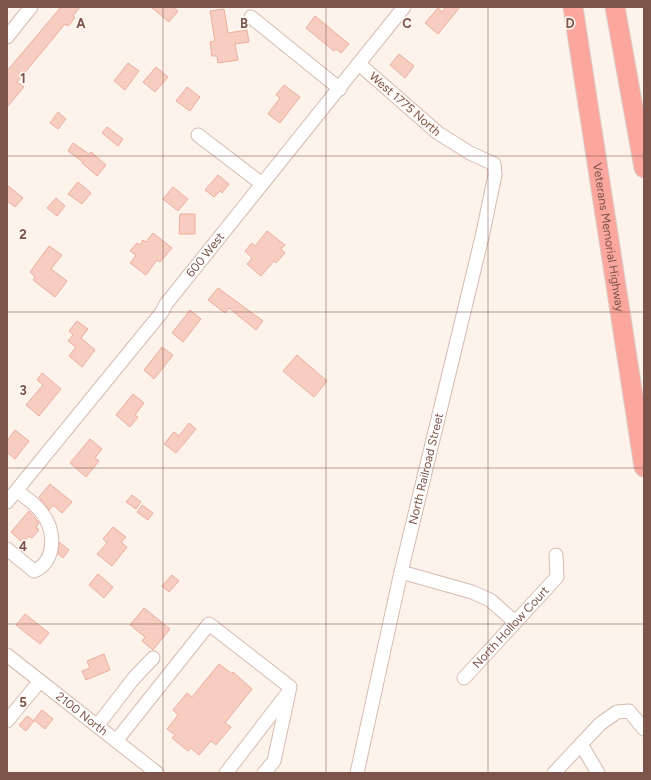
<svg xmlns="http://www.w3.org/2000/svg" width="651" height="780" font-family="Figtree,sans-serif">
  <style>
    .building { fill: #f6cdc0; stroke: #eaaf9f }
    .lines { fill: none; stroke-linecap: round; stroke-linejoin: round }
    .minor-casing { stroke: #d5bbb1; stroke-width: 15 }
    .highway-casing { stroke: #dacfcc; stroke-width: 21 }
    .minor { stroke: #fff; stroke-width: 13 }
    .highway { stroke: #fca79e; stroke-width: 19 }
    .grid { fill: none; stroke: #7c544a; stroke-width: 1; stroke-opacity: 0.55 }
    .labels { text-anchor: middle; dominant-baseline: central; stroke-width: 3; stroke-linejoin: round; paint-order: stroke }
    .street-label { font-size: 12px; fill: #7c544a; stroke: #fff8f3 }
    .grid-label { font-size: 13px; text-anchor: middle; font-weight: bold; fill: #7c544a; stroke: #fff8f3; stroke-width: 3; stroke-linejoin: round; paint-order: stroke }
  </style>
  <rect width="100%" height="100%" fill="#fef3eb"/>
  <g class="building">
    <polygon points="61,7 80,7 73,16 75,18 68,26 65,24 17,82 24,87 7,107 7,71"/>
    <polygon points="151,7 173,7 178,11 169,22"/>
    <polygon points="446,7 460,7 438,34 425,23 438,8 442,12"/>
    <polygon points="224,9 228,33 247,30 249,42 235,44 238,60 218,63 217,56 212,56 210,42 215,41 210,11"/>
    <polygon points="315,16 349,44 341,53 336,49 334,51 306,28"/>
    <polygon points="399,54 414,66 405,78 390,65"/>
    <polygon points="128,63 139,71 125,90 114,81"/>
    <polygon points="156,67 168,77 155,92 143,82"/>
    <polygon points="284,85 300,97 280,123 268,114 280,98 276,95"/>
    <polygon points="187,87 200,97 190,111 176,101"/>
    <polygon points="58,112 66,119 58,129 50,123"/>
    <polygon points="107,127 123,139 118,146 102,133"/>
    <polygon points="73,143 89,154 91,152 106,165 97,176 82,163 83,162 68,151"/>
    <polygon points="218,175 229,184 222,193 220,191 214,197 205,190"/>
    <polygon points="78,182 91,193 82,204 68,194"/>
    <polygon points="7,185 23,198 15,207 7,201"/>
    <polygon points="173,187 188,199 178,211 163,199"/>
    <polygon points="56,198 65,206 57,216 47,208"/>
    <polygon points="180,214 195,214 195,234 179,234"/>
    <polygon points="267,231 285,245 281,249 285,253 276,263 274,261 261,276 247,264 252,258 245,251 252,243 255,246"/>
    <polygon points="153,233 172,248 160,262 157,260 146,275 130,263 136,255 130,251 137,243 140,245 143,240 146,242"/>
    <polygon points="49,246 62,255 51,269 67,281 55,297 33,280 35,277 30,272"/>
    <polygon points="218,288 263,321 256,330 229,308 225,313 208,300"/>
    <polygon points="190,310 201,319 183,342 172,333"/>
    <polygon points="77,321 88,329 81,338 95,350 82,367 69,356 76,347 68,341 73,335 69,331"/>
    <polygon points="162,347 173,355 154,379 144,370"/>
    <polygon points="297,355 327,381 314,397 283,371"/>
    <polygon points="42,373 61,389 39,416 26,405 43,385 37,380"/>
    <polygon points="133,394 144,403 135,415 138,417 130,427 116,415"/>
    <polygon points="189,423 196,429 176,453 164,444 174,432 179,436"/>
    <polygon points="15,430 29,441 15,459 7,452 7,441"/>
    <polygon points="90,439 102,449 95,458 99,461 86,477 70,463"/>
    <polygon points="50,484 72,502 62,513 53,505 49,510 39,497"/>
    <polygon points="132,495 141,502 136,509 126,502"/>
    <polygon points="142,505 153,513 148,520 137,512"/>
    <polygon points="29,511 39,523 36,527 39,530 32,538 29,536 23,543 11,532"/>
    <polygon points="113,527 126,537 121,542 127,547 112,566 97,554 107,543 103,539"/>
    <polygon points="59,542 69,550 63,558 58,554"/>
    <polygon points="98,574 113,587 104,598 89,585"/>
    <polygon points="172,575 179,581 169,592 162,586"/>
    <polygon points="144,608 170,629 153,650 142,641 145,637 130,625"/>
    <polygon points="25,614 49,633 40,644 16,625"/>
    <polygon points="104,654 110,670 86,680 82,671 90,668 87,661"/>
    <polygon points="219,664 232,674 233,672 252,689 225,723 231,727 216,745 211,741 199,755 191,748 188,751 172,738 175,735 167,729 178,715 173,710 187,693 192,697"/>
    <polygon points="42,710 53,719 45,729 34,720"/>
    <polygon points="27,716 34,721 26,731 19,725"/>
  </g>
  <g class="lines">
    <defs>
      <g id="minor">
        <polyline points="251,17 340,89"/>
        <polyline points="7,37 31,7"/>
        <polyline points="198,135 262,184"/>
        <path id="s1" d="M 7,502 L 162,312 L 166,304 L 404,7"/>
        <path d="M 7,549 L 34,571 C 56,562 56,531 42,513 C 36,504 25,497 17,491"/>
        <polyline points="401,572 472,592 490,600 515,622"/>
        <path id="s2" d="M 7,655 L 157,773"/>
        <path id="s3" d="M 464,678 L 557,577 L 556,555"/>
        <polyline points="7,721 40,681"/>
        <polyline points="97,726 134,678 153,658"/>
        <polyline points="116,741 209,624 290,687 274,761 264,773"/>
        <polyline points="581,744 598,773"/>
        <polyline points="226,773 287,694"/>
        <path id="s4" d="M 357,773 L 401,572 L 482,237 L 495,175 L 494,164 L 470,153 L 438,133 L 359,64"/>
        <polyline points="554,773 600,724 617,712 629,711 644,729"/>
      </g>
      <g id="highway">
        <path id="s5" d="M 573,7 L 644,467"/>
        <polyline points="615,7 644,168"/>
      </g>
    </defs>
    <use href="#minor" class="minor-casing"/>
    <use href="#highway" class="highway-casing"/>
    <use href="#minor" class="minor"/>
    <use href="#highway" class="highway"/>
  </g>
  <path class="grid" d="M 163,7 L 163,773M 326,7 L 326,773M 488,7 L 488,773M 7,156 L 644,156M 7,312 L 644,312M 7,468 L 644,468M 7,624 L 644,624"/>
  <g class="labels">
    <g class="street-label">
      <text transform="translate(405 104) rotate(41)">West 1775 North</text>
      <text stroke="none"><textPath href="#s5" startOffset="233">Veterans Memorial Highway</textPath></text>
      <text stroke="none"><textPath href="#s1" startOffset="317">600 West</textPath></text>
      <text stroke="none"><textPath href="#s4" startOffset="312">North Railroad Street</textPath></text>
      <text stroke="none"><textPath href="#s3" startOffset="69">North Hollow Court</textPath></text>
      <text stroke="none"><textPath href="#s2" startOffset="95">2100 North</textPath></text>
    </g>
  </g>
  <g class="grid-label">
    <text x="81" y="28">A</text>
    <text x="244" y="28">B</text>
    <text x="407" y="28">C</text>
    <text x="570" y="28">D</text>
    <text x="23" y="83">1</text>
    <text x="23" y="239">2</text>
    <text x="23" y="395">3</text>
    <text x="23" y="551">4</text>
    <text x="23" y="707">5</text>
  </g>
  <rect width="651" height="780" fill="none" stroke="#7c544a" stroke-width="16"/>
</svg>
